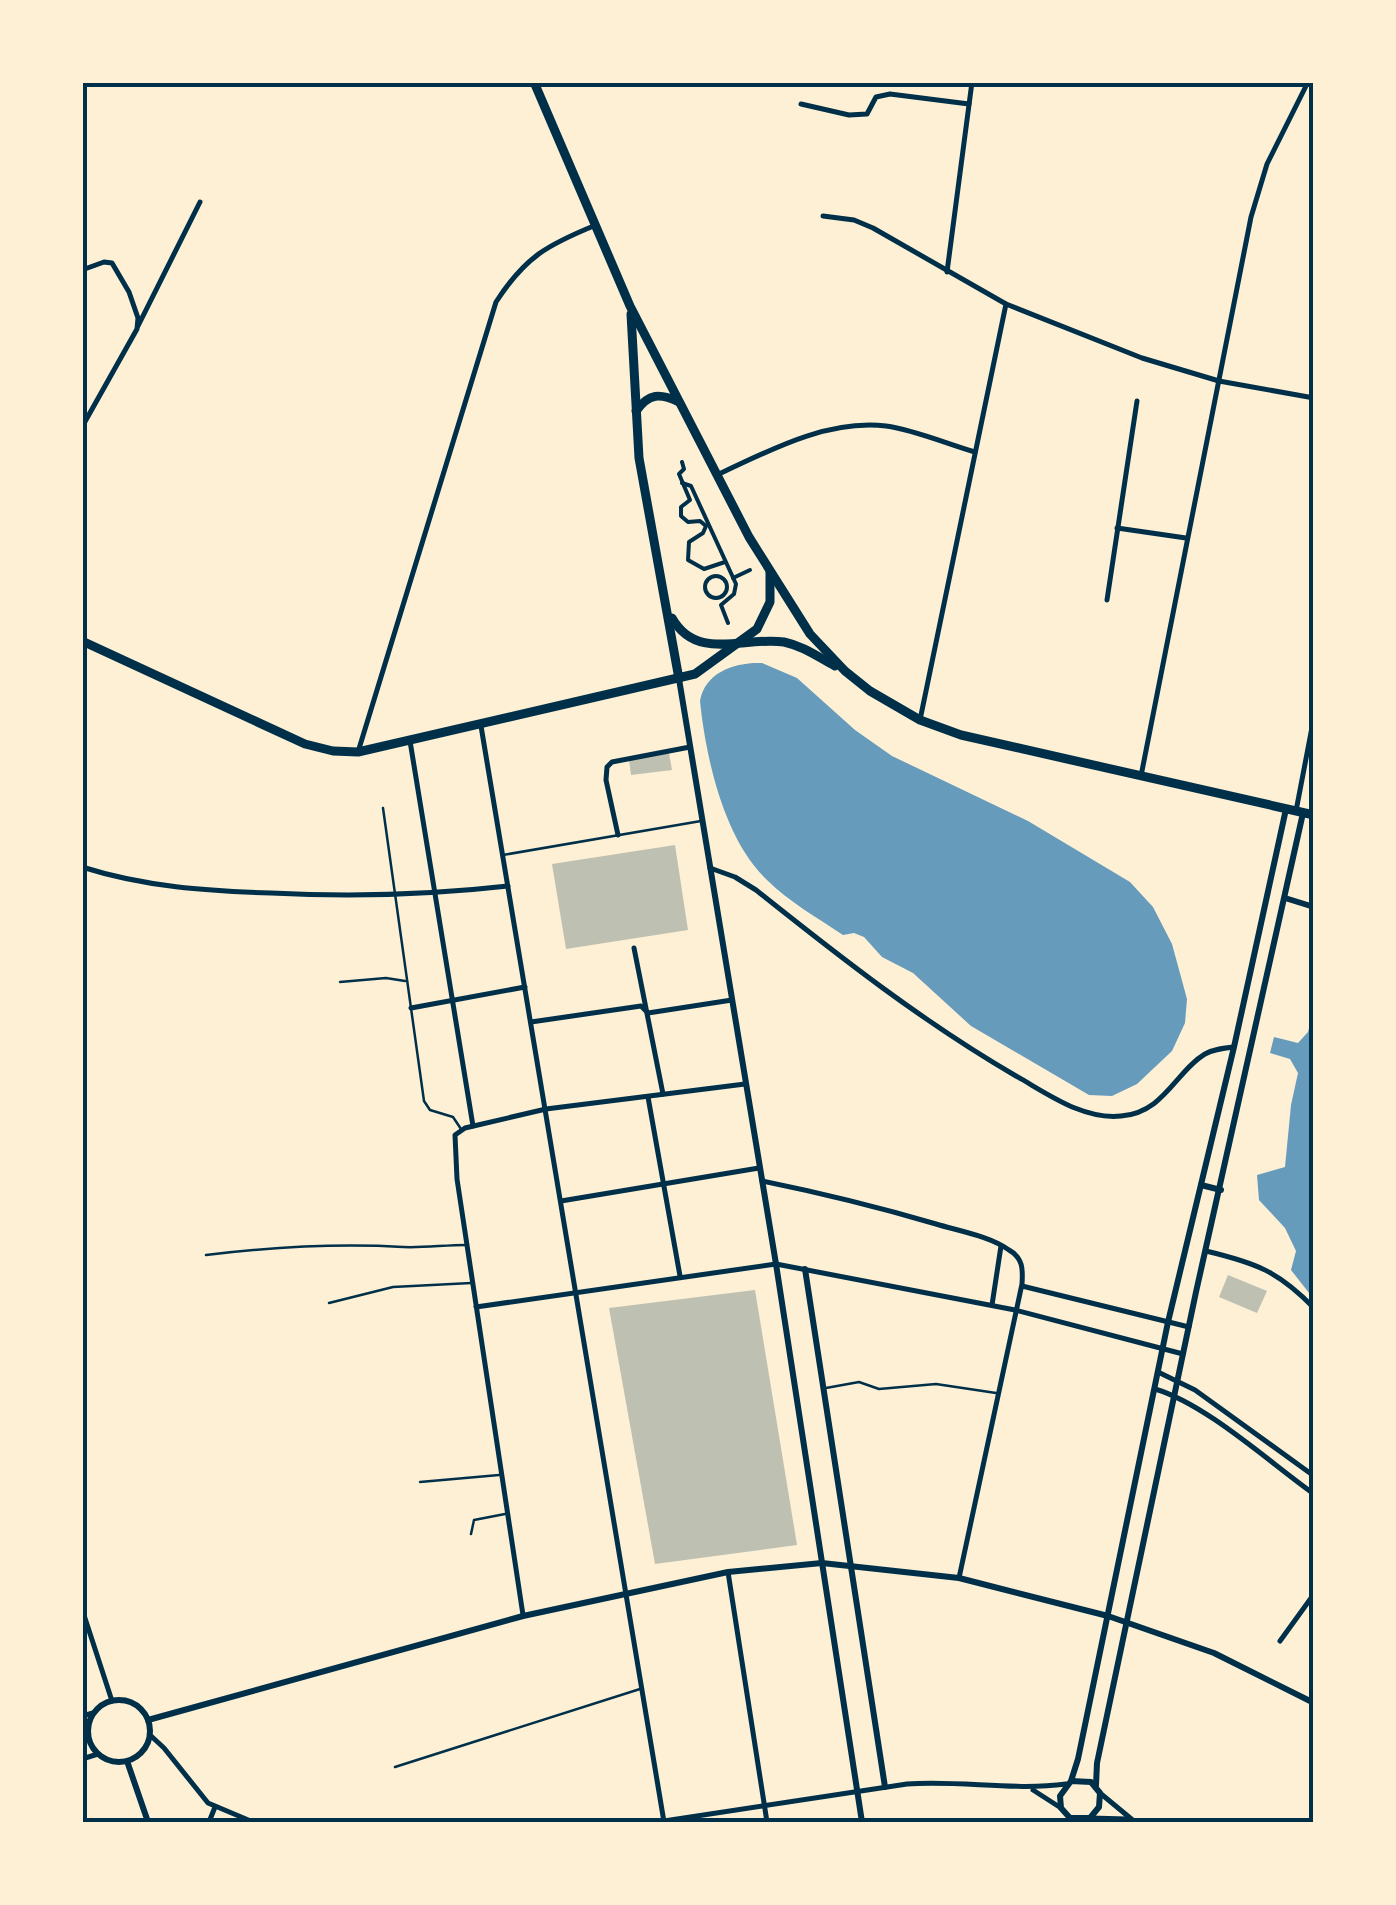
<svg xmlns="http://www.w3.org/2000/svg" width="1396" height="1905" font-family="'DejaVu Sans',sans-serif">
  <style>
    .water { fill: #669bbc }
    .building { fill: #bec0b2 }
    .lines { fill: none; stroke-linecap: round; stroke-linejoin: round }
    .service { stroke: #003049; stroke-width: 2.5 }
    .pedestrian { stroke: #003049; stroke-width: 4 }
    .minor { stroke: #003049; stroke-width: 5 }
    .tertiary { stroke: #003049; stroke-width: 6 }
    .trunk { stroke: #003049; stroke-width: 9 }
    .neatline { fill: none; stroke: #003049; stroke-width: 4 }
  </style>
  <rect width="100%" height="100%" fill="#fdf0d5"/>
  <g class="water">
    <path d="M 762,663 L 797,678 L 855,730 L 892,756 L 1028,821 L 1130,882 L 1153,907 L 1172,944 L 1187,999 L 1185,1023 L 1172,1051 L 1137,1084 L 1112,1096 L 1089,1095 L 971,1026 L 913,973 L 882,957 L 864,937 L 854,933 L 843,935 C 818,918 789,902 767,880 C 724,839 706,759 700,701 C 705,672 735,662 762,663 Z"/>
    <polygon points="1313,1013 1313,1298 1291,1270 1296,1251 1285,1228 1259,1200 1257,1175 1285,1167 1291,1105 1298,1073 1290,1059 1270,1053 1274,1037 1298,1043 1308,1032"/>
  </g>
  <g class="building">
    <polygon points="669,753 672,770 631,775 629,760"/>
    <polygon points="675,845 688,930 566,949 552,864"/>
    <polygon points="1228,1275 1267,1291 1257,1313 1219,1297"/>
    <polygon points="755,1290 797,1545 655,1564 609,1308"/>
  </g>
  <g class="lines">
    <g class="service">
      <polyline points="383,808 424,1101 430,1110 453,1117 461,1129"/>
      <polyline points="503,855 701,821"/>
      <polyline points="340,982 386,978 405,981"/>
      <path d="M 206,1255 C 272,1247 336,1243 403,1247 C 423,1248 445,1245 466,1245"/>
      <polyline points="329,1303 393,1287 471,1283"/>
      <polyline points="826,1388 859,1382 879,1389 936,1384 996,1393"/>
      <polyline points="420,1482 499,1475"/>
      <polyline points="471,1534 474,1520 505,1514"/>
      <polyline points="395,1767 640,1689"/>
    </g>
    <g class="pedestrian">
      <polyline points="682,462 684,469 679,474 690,500 681,507 681,516 688,522 700,521 706,526 703,533 689,542 688,560 704,569 725,562"/>
      <polyline points="682,483 691,486 736,584 734,594 721,605 728,623"/>
      <circle cx="716" cy="587" r="11"/>
      <polyline points="733,578 750,570"/>
    </g>
    <g class="minor">
      <polyline points="801,104 849,115 867,114 876,97 890,94 969,104"/>
      <polyline points="823,216 854,220 873,228 1006,304 1142,358 1219,381 1314,398"/>
      <polyline points="82,270 104,262 112,263 129,292 138,318 137,329 82,427"/>
      <polyline points="947,272 972,82"/>
      <polyline points="138,326 200,202"/>
      <path d="M 717,475 C 768,451 827,419 886,426 C 915,430 947,444 975,452"/>
      <polyline points="1117,528 1186,538"/>
      <polyline points="1107,600 1137,401"/>
      <polyline points="920,720 1006,304"/>
      <polyline points="481,726 664,1822"/>
      <polyline points="410,741 473,1126"/>
      <path d="M 358,752 L 496,302 C 525,257 547,245 596,225"/>
      <polyline points="1141,776 1251,217 1267,164 1308,82"/>
      <polyline points="1296,811 1314,717"/>
      <polyline points="618,835 606,780 607,767 612,762 690,747"/>
      <path d="M 82,867 C 145,887 207,891 271,893 C 352,897 429,895 508,886"/>
      <path d="M 710,868 L 735,877 L 756,890 C 840,957 923,1022 1016,1076 C 1048,1094 1083,1120 1121,1116 C 1164,1113 1176,1071 1205,1054 C 1214,1049 1224,1048 1234,1047"/>
      <polyline points="634,948 663,1094"/>
      <polyline points="411,1008 525,987"/>
      <polyline points="531,1022 641,1006 648,1013 732,1000"/>
      <polyline points="648,1097 680,1276"/>
      <path d="M 762,1181 C 821,1193 878,1207 936,1224 C 959,1231 989,1236 1009,1250 C 1023,1258 1023,1269 1022,1284 L 959,1578"/>
      <polyline points="561,1201 759,1168"/>
      <path d="M 1206,1251 C 1256,1263 1278,1271 1314,1308"/>
      <polyline points="1022,1286 1189,1327"/>
      <polyline points="992,1305 1001,1246"/>
      <polyline points="476,1307 776,1264 1015,1310 1183,1354"/>
      <polyline points="1158,1372 1195,1390 1314,1476"/>
      <path d="M 1155,1389 C 1206,1404 1269,1462 1314,1494"/>
      <polyline points="728,1572 767,1822"/>
      <polyline points="82,1609 112,1701"/>
      <polyline points="523,1615 457,1179 455,1135 465,1128 546,1109 745,1084"/>
      <polyline points="1280,1641 1314,1594"/>
      <polyline points="82,1716 93,1713"/>
      <polyline points="150,1735 164,1748 208,1803 253,1822"/>
      <polyline points="82,1759 98,1754"/>
      <polyline points="1033,1790 1061,1808"/>
      <polyline points="1100,1793 1135,1822"/>
      <polyline points="1090,1818 1127,1819"/>
      <path d="M 664,1821 L 907,1784 C 960,1780 1013,1791 1066,1784"/>
      <polyline points="209,1822 215,1807"/>
    </g>
    <g class="tertiary">
      <polyline points="679,679 776,1264 862,1822"/>
      <polyline points="1285,898 1314,907"/>
      <polyline points="1201,1185 1221,1190"/>
      <polyline points="805,1269 885,1787"/>
      <circle cx="119" cy="1731" r="31"/>
      <polyline points="148,1720 523,1616 728,1572 822,1563 959,1578 1108,1616 1214,1653 1314,1703"/>
      <polyline points="127,1761 148,1822"/>
      <polyline points="1071,1781 1091,1782 1100,1793 1099,1807 1090,1818 1070,1818 1061,1808 1060,1796 1071,1781 1078,1759 1168,1322 1234,1047 1286,809"/>
      <polyline points="1096,1785 1097,1763 1196,1292 1303,813"/>
    </g>
    <g class="trunk">
      <polyline points="534,82 630,306 749,537 810,634 845,671 870,691 920,720 961,735 1314,815"/>
      <polyline points="631,314 639,458 679,679"/>
      <path d="M 636,411 C 649,393 660,393 679,402"/>
      <path d="M 672,618 C 697,662 744,636 784,642 C 803,646 818,657 835,666"/>
      <polyline points="82,641 305,744 333,751 358,752 695,674 757,629 770,602 770,572"/>
    </g>
  </g>
  <rect width="1396" height="1905" fill="none" stroke="#fdf0d5" stroke-width="170"/>
  <rect x="85" y="85" width="1226" height="1735" class="neatline"/>
</svg>
